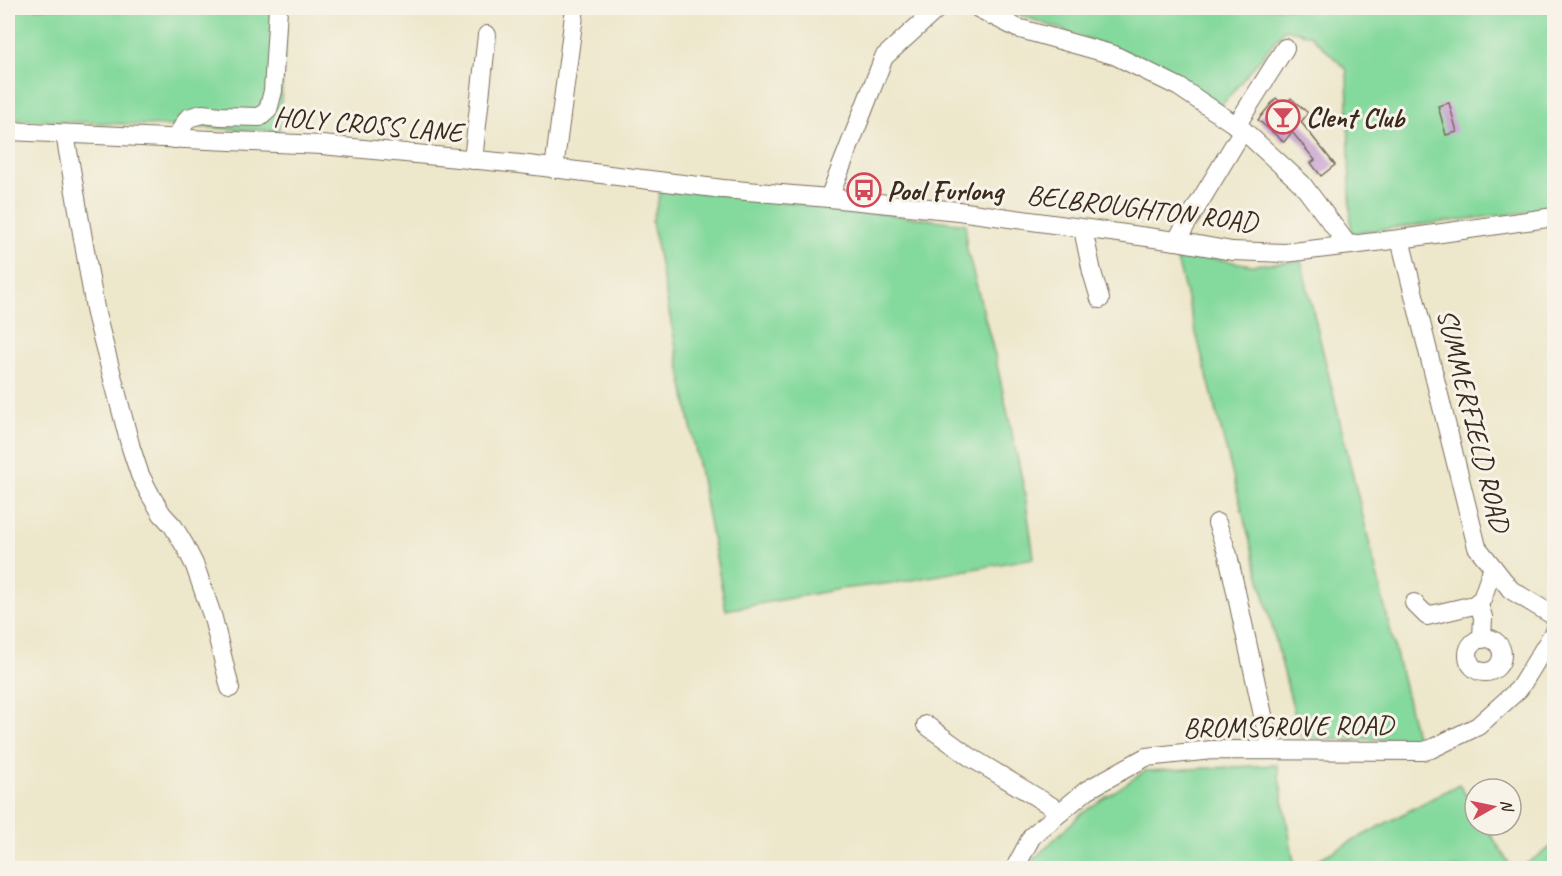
<svg xmlns="http://www.w3.org/2000/svg" width="1562" height="876" font-family="Caveat,sans-serif">
  <style>
    .green { fill: #84d99c; stroke: #60825d; stroke-width: 1.5 }
    .building { fill: #c093ce }
    .lines { fill: none; stroke-linecap: round; stroke-linejoin: round }
    .minor-casing { stroke: #796c5b; stroke-width: 20 }
    .minor { stroke: #fff; stroke-width: 18 }
    .labels { text-anchor: middle; dominant-baseline: central; stroke-width: 6; stroke-linejoin: round; paint-order: stroke }
    .poi-label { font-size: 28px; font-weight: bold; fill: #3b2a1e; stroke: #f7f3e8; text-anchor: start }
    .street-label { font-size: 28px; fill: #3b2a1e; stroke: #f7f3e8 }
  </style>
  <rect width="100%" height="100%" fill="#f7f3e8"/>
  <filter id="ink" filterUnits="userSpaceOnUse"><feTurbulence type="fractalNoise" baseFrequency=".0167" numOctaves="2"/><feDisplacementMap in="SourceGraphic" scale="12" xChannelSelector="R" yChannelSelector="G"/><feConvolveMatrix kernelMatrix="1 2 1 2 8 2 1 2 1" color-interpolation-filters="sRGB"/></filter>
  <filter id="wash" filterUnits="userSpaceOnUse"><feTurbulence type="fractalNoise" baseFrequency=".008" numOctaves="4" result="noise"/><feDisplacementMap in="SourceGraphic" scale="24" xChannelSelector="R" yChannelSelector="G"/><feGaussianBlur stdDeviation="1.35" result="paint"/><feColorMatrix in="noise" values="0 0 0 0 0 0 0 0 0 0 0 0 0 0 0 0 0 1.4 0 .05"/><feComposite in="paint" operator="in"/></filter>
  <g filter="url(#wash)">
    <rect width="100%" height="100%" fill="#ede7cb"/>
    <g class="green">
      <polygon points="8,8 287,8 279,131 8,119"/>
      <polygon points="1001,8 1554,8 1554,209 1351,233 1347,70 1310,35 1285,29 1221,106 1146,60"/>
      <polygon points="662,187 966,224 966,246 995,356 1024,488 1034,558 901,582 840,589 726,610 652,222"/>
      <polygon points="1175,252 1251,265 1301,261 1417,740 1301,738"/>
      <polygon points="1277,765 1295,868 1030,868 1034,859 1081,814 1145,771"/>
      <polygon points="1459,784 1475,810 1475,825 1485,825 1512,868 1302,868"/>
      <polygon points="1554,845 1554,868 1520,868"/>
    </g>
    <g id="blocks">
      <g class="building">
        <polygon points="1276,98 1285,106 1291,98 1308,113 1301,122 1335,165 1321,176 1311,163 1315,160 1292,132 1284,142 1258,120"/>
        <polygon points="1449,103 1457,132 1446,135 1438,106"/>
      </g>
    </g>
  </g>
  <g filter="url(#ink)">
    <use href="#blocks" fill-opacity="0" stroke="#796c5b" stroke-width="1.5"/>
    <g class="lines">
      <defs>
        <g id="minor">
          <polyline points="978,8 1017,28 1114,55 1179,87 1243,130 1302,184 1348,245"/>
          <polyline points="1236,126 1285,48"/>
          <polyline points="8,131 322,145 520,164 723,189 829,198 958,211 1176,241 1232,251 1285,253 1400,239 1554,217"/>
          <polyline points="65,134 96,314 131,448 140,475 151,496 162,514 173,526 185,546 195,566 213,618 230,688"/>
          <polyline points="175,139 188,118 202,114 221,116 260,117 268,110 273,91 278,8"/>
          <polyline points="473,160 487,35"/>
          <polyline points="554,169 575,8"/>
          <polyline points="829,198 884,57 938,8"/>
          <polyline points="1083,229 1092,272 1100,299"/>
          <polyline points="1400,239 1477,547 1511,590 1554,616"/>
          <polyline points="1176,241 1243,130"/>
          <polyline points="1217,523 1228,555 1266,729 1273,750"/>
          <polyline points="1478,602 1483,617 1482,639"/>
          <polyline points="1414,603 1427,616 1474,605 1482,599 1493,567"/>
          <circle cx="1485" cy="655" r="17"/>
          <polyline points="926,725 970,757 1061,812"/>
          <polyline points="1015,868 1032,836 1087,790 1146,757 1212,750 1424,751 1431,749 1478,726 1519,689 1554,632"/>
        </g>
      </defs>
      <use href="#minor" class="minor-casing"/>
      <use href="#minor" class="minor"/>
    </g>
  </g>
  <defs>
    <symbol id="bar-ring" viewBox="-11 -11 22 22"><circle r="9.5" fill="#f7f3e8" stroke="#d1495b" stroke-width="1.5"/><path d="M-6-5H6L.8 .8V4.5H3.5V6h-7V4.5H-.8V.8Z" fill="#d1495b"/></symbol>
    <symbol id="bus-ring" viewBox="-11 -11 22 22"><circle r="9.5" fill="#f7f3e8" stroke="#d1495b" stroke-width="1.5"/><path d="M-5-6H5V4H4V6H2V4H-2V6H-4V4H-5ZM-3.5-4V0h7V-4ZM-3.5 1.2v1.5H-2V1.2ZM2 1.2v1.5H3.5V1.2Z" fill="#d1495b"/></symbol>
  </defs>
  <g fill-rule="evenodd">
    <use href="#bar-ring" x="1264" y="98" width="38" height="38"/>
    <use href="#bus-ring" x="845" y="171" width="38" height="38"/>
  </g>
  <g class="labels">
    <g class="poi-label">
      <text x="1306" y="117">Clent Club</text>
      <text x="887" y="190">Pool Furlong</text>
    </g>
    <g class="street-label">
      <text transform="translate(368 124) rotate(5)">HOLY CROSS LANE</text>
      <text transform="translate(1142 208) rotate(7)">BELBROUGHTON ROAD</text>
      <text transform="translate(1474 420) rotate(76)">SUMMERFIELD ROAD</text>
      <text transform="translate(1288 726) rotate(-1)">BROMSGROVE ROAD</text>
    </g>
  </g>
  <rect width="1562" height="876" fill="none" stroke="#f7f3e8" stroke-width="30"/>
  <g transform="translate(1493 807) rotate(81)"><circle r="28" fill="#f7f3e8" stroke="#aca397" stroke-width="1.5"/>
  <path d="M0-4.5L10 22L0 15L-10 22Z" fill="#d1495b"/>
  <text y="-9" font-size="16" font-weight="bold" text-anchor="middle" fill="#3b2a1e">N</text>
  </g>
</svg>
